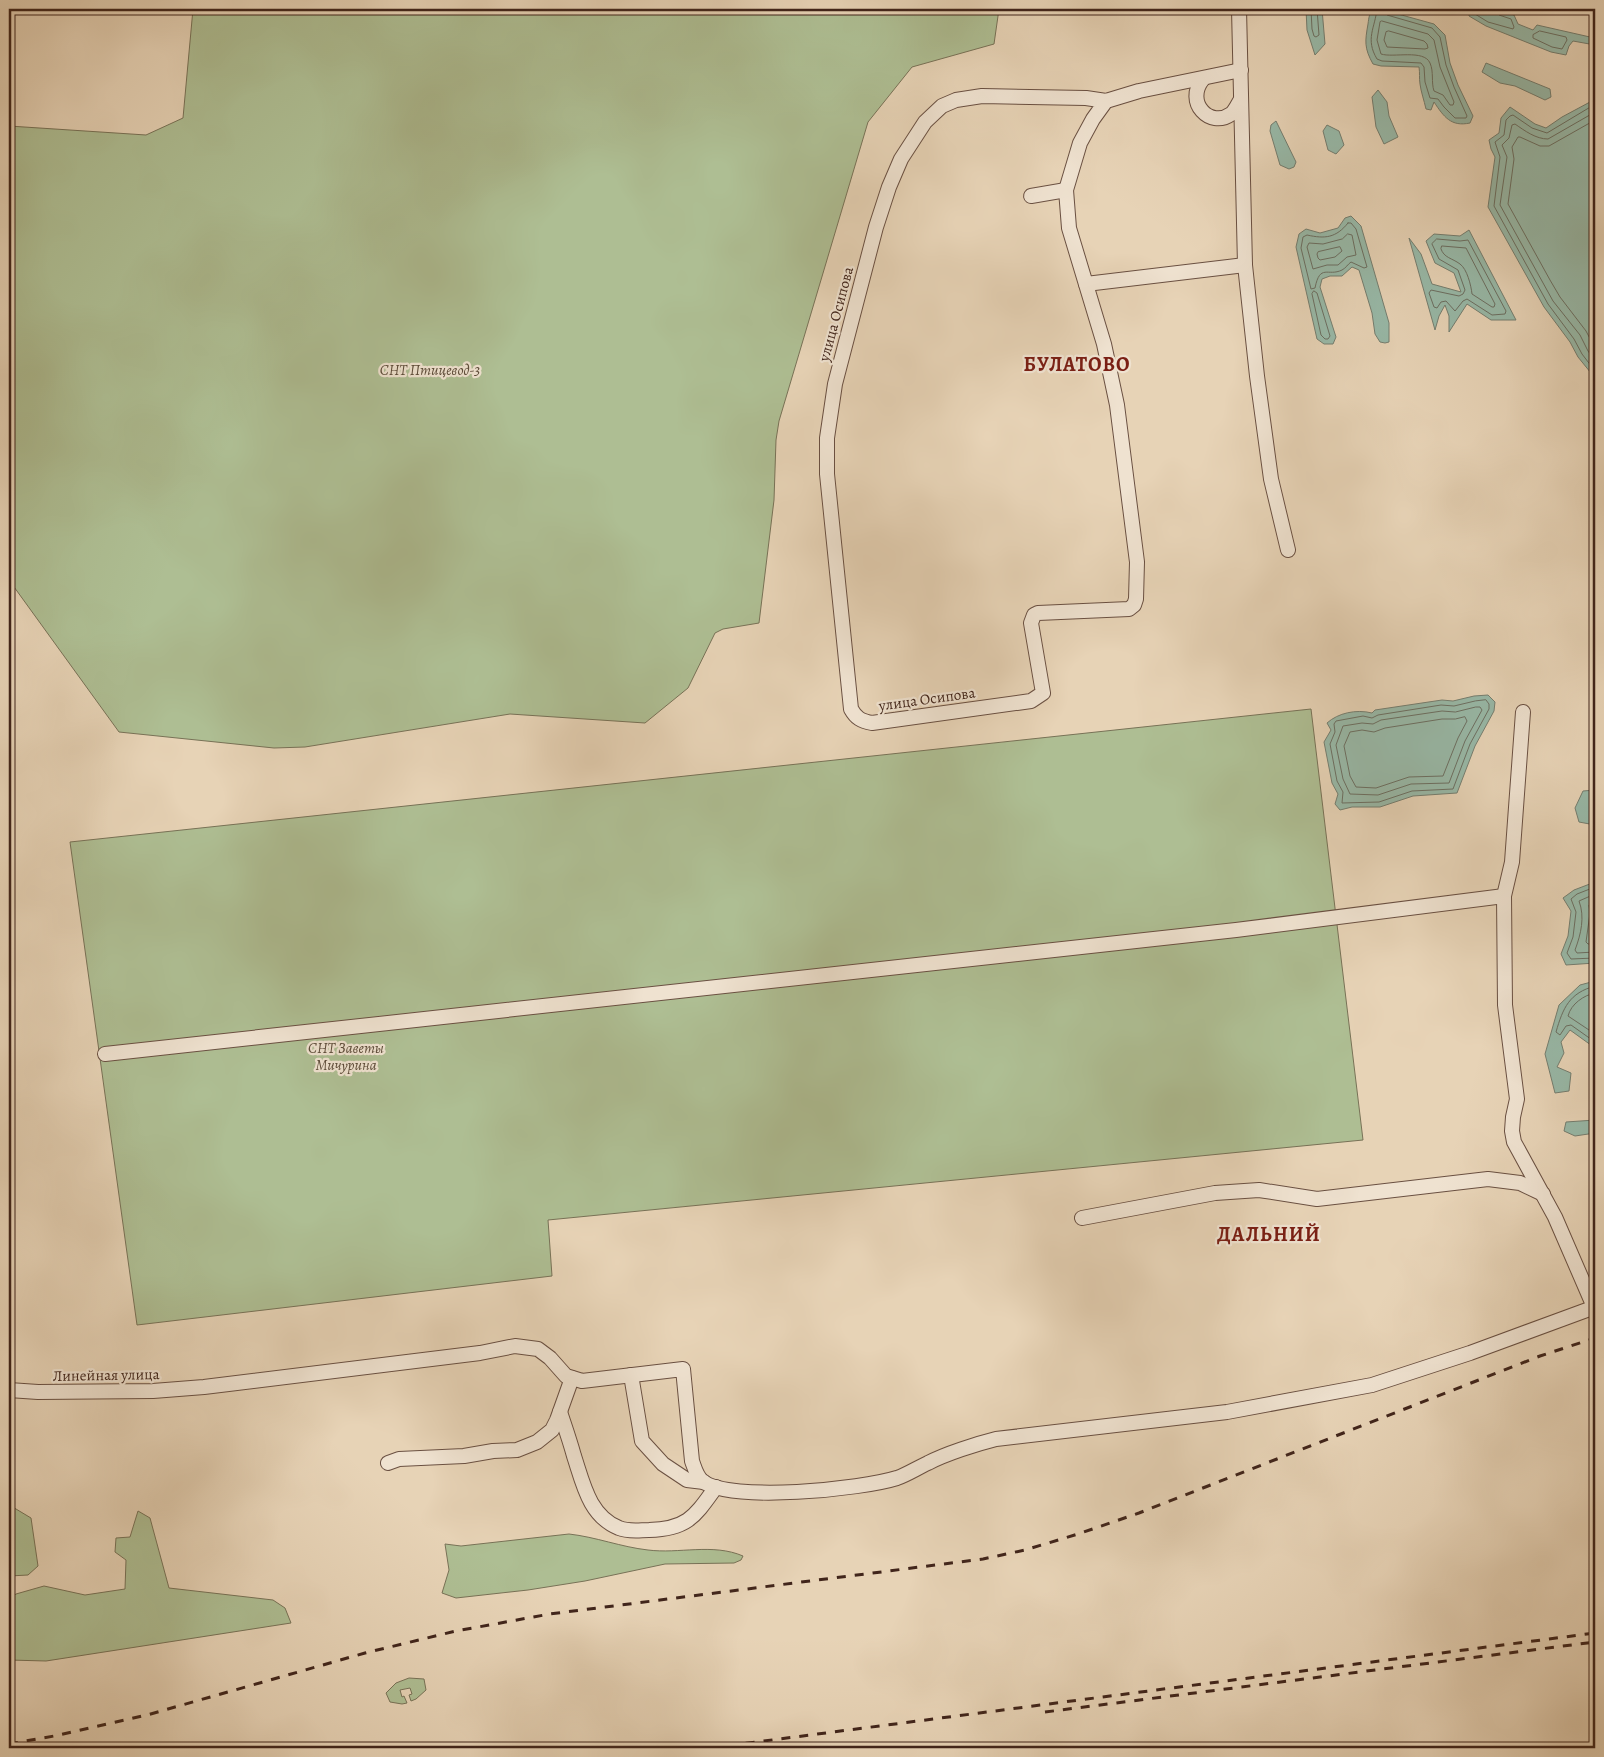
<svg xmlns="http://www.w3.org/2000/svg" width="1604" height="1757" font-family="Alegreya,serif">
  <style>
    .green { fill: #aebe93; stroke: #787257 }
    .water { fill: #98b9a8; stroke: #757e70 }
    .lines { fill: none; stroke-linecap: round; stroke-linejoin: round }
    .shore { stroke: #6c6f62; stroke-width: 1 }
    .minor-casing { stroke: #6a5042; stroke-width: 16 }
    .minor { stroke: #efe2d0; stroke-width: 14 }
    .rail { stroke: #41251b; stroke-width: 3; stroke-dasharray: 9 9; stroke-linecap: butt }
    .labels { text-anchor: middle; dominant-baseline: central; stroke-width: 4.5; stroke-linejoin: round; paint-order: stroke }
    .street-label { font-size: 15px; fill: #41251b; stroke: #efe2d0 }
    .park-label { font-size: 15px; font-style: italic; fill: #5c4b39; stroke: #efe2d0 }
    .district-label { font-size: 20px; font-weight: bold; letter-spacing: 1px; fill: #7a1f14; stroke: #efe2d0 }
  </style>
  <rect width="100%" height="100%" fill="#e7d3b6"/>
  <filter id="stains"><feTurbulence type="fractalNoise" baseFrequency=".004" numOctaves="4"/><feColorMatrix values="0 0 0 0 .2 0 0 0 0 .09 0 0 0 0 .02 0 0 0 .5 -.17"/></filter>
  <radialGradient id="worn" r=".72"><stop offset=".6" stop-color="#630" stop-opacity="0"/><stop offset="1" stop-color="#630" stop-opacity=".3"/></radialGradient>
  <g class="green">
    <polygon points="193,9 999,9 994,44 912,67 868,122 779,421 776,440 774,500 759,623 723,629 715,633 688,688 645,723 510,714 305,747 274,748 119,732 9,580 9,126 146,135 183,118"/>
    <polygon points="1311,709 1363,1140 548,1220 552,1276 137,1325 70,842"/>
    <polygon points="11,1506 31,1518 38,1566 28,1575 9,1576 9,1508"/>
    <polygon points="138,1511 150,1518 169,1588 273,1600 285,1608 291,1623 46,1661 9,1660 9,1599 16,1594 44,1586 85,1595 125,1589 126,1560 115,1552 116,1538 130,1537"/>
    <path d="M 569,1534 C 596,1537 621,1547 648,1550 C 679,1554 713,1543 743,1556 L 741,1560 L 734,1563 L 665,1564 L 585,1581 L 528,1590 L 456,1598 L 442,1593 L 449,1570 L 445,1544 L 461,1546 Z"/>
    <polygon points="409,1678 424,1679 426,1690 416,1699 411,1701 409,1695 412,1694 410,1688 400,1690 402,1697 404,1696 407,1703 402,1704 390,1702 386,1693 396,1683"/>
  </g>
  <g class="water">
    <polygon points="1306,9 1322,9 1325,44 1315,55 1307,30"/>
    <path d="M 1374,9 L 1380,9 L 1434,24 L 1445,35 L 1450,63 L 1458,85 L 1473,116 L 1470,123 C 1451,127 1444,117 1434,102 L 1431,110 L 1426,109 C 1424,100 1421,92 1420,84 C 1419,78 1420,73 1419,67 L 1381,66 L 1373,64 C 1364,48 1365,41 1368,24 C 1369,17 1369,13 1374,9 Z"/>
    <polygon points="1408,9 1451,9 1445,14 1417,12"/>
    <polygon points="1469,9 1494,9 1514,15 1518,24 1533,30 1537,25 1590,37 1595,45 1573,41 1569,46 1566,55 1551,52 1486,26 1469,16"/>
    <polygon points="1486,63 1550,89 1551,97 1545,100 1515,86 1500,83 1482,72"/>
    <polygon points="1595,87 1595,378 1578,357 1570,342 1544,307 1488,207 1495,157 1491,149 1489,140 1499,133 1501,118 1510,107 1535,124 1546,128 1562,117 1590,102"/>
    <polygon points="1378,90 1387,102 1389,116 1398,137 1384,144 1376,127 1372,97"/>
    <polygon points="1276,121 1296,162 1294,167 1289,169 1280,165 1270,131 1271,125"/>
    <polygon points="1327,125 1339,131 1344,145 1336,154 1328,150 1323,131"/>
    <polygon points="1351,216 1361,226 1389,323 1389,342 1385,343 1380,342 1375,334 1372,313 1359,270 1352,267 1342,276 1330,276 1322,279 1320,287 1336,337 1333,344 1324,344 1317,339 1296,247 1299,234 1306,229 1320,233 1338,228 1345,218"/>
    <polygon points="1469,230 1516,320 1491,320 1467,304 1449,332 1449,316 1445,305 1439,316 1435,330 1409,238 1421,254 1432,284 1461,292 1454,273 1435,263 1426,241 1434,234 1460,236"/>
    <path d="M 1488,695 L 1495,702 L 1494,711 L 1475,746 L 1457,793 L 1413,796 L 1380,807 L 1352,807 L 1340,810 L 1335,804 L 1338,794 L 1332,783 L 1324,742 L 1331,730 L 1327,723 C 1338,713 1356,709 1372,713 L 1375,710 L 1442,700 L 1453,701 L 1474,696 Z"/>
    <polygon points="1595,790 1595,825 1579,822 1575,808 1583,791"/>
    <polygon points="1595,882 1595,963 1566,965 1561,954 1568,936 1571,911 1563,898 1574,890"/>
    <polygon points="1595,981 1595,1048 1570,1030 1561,1042 1564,1053 1557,1067 1571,1073 1569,1091 1555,1093 1545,1054 1559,1005 1580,985"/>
    <polygon points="1595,1120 1595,1133 1575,1136 1564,1131 1566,1122"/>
  </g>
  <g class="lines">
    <g class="shore">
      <polyline points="1311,9 1312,29 1314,36 1316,37 1319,35 1317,9"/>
      <path d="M 1377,9 C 1375,28 1365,39 1377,59 L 1382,61 L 1421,63 L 1424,67 L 1425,82 L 1430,98 L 1438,99 L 1444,107 L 1455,118 L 1466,118 L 1467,116 L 1454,87 L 1446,65 L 1440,37 L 1432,28 L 1387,15 L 1384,9"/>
      <polyline points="1474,9 1475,14 1488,22 1513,29 1514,27 1511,19 1499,15 1497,9"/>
      <path d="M 1382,21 L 1428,34 L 1434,40 L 1440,67 L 1454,102 L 1453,105 L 1450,105 L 1443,95 L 1434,91 C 1431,82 1434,72 1430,63 C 1424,49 1393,58 1381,54 L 1377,40 L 1380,22 Z"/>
      <polygon points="1389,31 1424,41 1427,44 1428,48 1425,49 1387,47 1384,40 1386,32"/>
      <polygon points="1540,31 1566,37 1567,40 1562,49 1552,47 1533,38 1533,35"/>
      <polyline points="1595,102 1592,106 1547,133 1532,128 1513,115 1510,116 1506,120 1504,135 1495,142 1500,157 1494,206 1548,304 1574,339 1582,354 1595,371"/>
      <path d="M 1595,112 L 1548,139 C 1536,139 1525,131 1515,124 L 1512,125 L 1509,138 L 1502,145 L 1507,157 L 1500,205 L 1553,301 L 1580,335 L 1588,351 L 1595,361"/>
      <polyline points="1595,120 1549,146 1540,146 1520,137 1518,137 1512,147 1514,159 1508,204 1550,280 1560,297 1586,331 1595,348"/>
      <path d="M 1348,223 L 1351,223 L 1356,229 L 1367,267 L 1364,268 L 1351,262 C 1348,264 1346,268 1342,270 C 1328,277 1320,263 1315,288 L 1311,289 L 1301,248 L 1303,237 L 1307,235 C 1325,239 1336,238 1348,223 Z"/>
      <polygon points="1348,234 1352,235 1356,255 1347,257 1338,265 1327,265 1313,269 1307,247 1309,243 1323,244 1342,239"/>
      <polygon points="1437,239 1460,241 1468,240 1506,311 1505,314 1492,315 1467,299 1463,301 1455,311 1446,301 1441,302 1437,308 1434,307 1429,293 1431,290 1459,296 1463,294 1465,290 1458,270 1439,259 1432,244"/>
      <path d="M 1442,246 L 1466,248 L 1495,304 L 1494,307 L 1492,307 L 1472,294 C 1471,285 1467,269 1460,264 C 1452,258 1444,258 1441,249 Z"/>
      <polygon points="1340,247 1342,251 1335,257 1320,260 1318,258 1317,254 1318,252"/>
      <polygon points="1314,291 1317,293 1330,336 1328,339 1325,339 1321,335 1312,294"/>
      <polygon points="1486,700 1489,704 1489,709 1470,744 1453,789 1412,791 1379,802 1342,803 1343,792 1337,781 1330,744 1335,732 1334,724 1336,721 1363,716 1372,718 1378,715 1441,705 1454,706 1475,701"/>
      <polygon points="1476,707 1480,707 1482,710 1465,741 1449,783 1411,784 1378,795 1350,794 1343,779 1336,745 1343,726 1362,723 1373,724 1381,720 1442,711 1455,712"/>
      <polygon points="1465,717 1467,721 1458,738 1443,776 1409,777 1376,788 1356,787 1350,776 1344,746 1350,732 1362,730 1374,732 1385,728 1442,719 1455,719"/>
      <polyline points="1595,887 1577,894 1571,899 1576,912 1573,937 1567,953 1571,959 1595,958"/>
      <path d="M 1595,894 L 1579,901 C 1585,917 1581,934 1575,950 L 1577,953 L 1595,952"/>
      <polyline points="1595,902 1589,905 1590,913 1586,942 1588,944 1595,944"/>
      <path d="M 1595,986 C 1569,993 1563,1008 1556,1032 L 1560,1035 L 1566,1026 L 1571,1025 L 1595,1042"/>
      <path d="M 1595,993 C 1584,995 1571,1004 1568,1016 L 1595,1034"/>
    </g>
    <defs>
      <g id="minor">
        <polyline points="1239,9 1245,265 1257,376 1271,479 1288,550"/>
        <path d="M 1203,79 C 1184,102 1210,129 1231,114 C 1235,111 1238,104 1240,101"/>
        <path d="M 1106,101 L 1093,119 L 1080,143 L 1066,190 L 1069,228 L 1104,344 L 1117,405 L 1137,562 L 1136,599 L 1134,605 L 1129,609 L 1038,613 L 1034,615 L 1031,623 L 1043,693 L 1031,701 L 872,723 C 861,721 856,718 851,709 L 827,474 L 827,438 L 835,384 L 876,227 L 889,187 L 901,159 L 925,122 L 942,106 L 956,100 L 982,96 L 1086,98 L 1106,101 L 1139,91 L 1241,70"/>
        <polyline points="1031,196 1066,190"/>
        <polyline points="1086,284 1245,265"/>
        <polyline points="1523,712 1512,862 1504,896 1505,1005 1517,1099 1513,1117 1512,1131 1514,1142 1555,1217 1594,1307"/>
        <polyline points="105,1054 1236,930 1504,896"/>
        <polyline points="1082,1218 1215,1193 1259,1190 1317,1199 1488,1179 1520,1183 1543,1194"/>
        <polyline points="631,1375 642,1441 663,1464 687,1480 704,1482"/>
        <path d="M 9,1390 L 38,1392 L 153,1391 L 204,1387 L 480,1353 L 515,1346 L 538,1349 L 550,1358 L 566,1376 L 582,1381 L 683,1369 L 692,1461 C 695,1469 696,1475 702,1481 C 731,1503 862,1489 897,1478 C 908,1474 917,1468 928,1463 C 945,1454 976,1444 996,1439 L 1227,1412 L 1372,1385 L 1470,1353 L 1595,1307"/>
        <path d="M 560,1412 C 565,1427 570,1441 574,1456 C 583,1483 589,1516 619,1528 C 628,1532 640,1530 649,1530 C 688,1529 695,1516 716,1487"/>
        <polyline points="388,1463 399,1459 464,1456 493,1451 517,1450 537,1442 552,1430 557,1420 572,1378"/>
      </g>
    </defs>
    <use href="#minor" class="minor-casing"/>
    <use href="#minor" class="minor"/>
    <g class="rail">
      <polyline points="1045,1712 1595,1642"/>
      <polyline points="9,1744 54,1736 147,1715 365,1653 456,1631 550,1614 983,1559 1025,1550 1078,1534 1139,1513 1540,1356 1595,1338"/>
      <polyline points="710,1748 1595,1633"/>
    </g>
  </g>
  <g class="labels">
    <g class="street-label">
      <text transform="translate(836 314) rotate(-75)">улица Осипова</text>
      <text transform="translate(927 699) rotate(-8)">улица Осипова</text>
      <text transform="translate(106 1375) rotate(-1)">Линейная улица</text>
    </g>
    <g class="park-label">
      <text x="430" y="370">СНТ Птицевод-3</text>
      <text x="346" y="1048">СНТ Заветы<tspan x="346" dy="17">Мичурина</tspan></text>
    </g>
    <g class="district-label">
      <text x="1077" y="364">БУЛАТОВО</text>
      <text x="1269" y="1234">ДАЛЬНИЙ</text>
    </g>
  </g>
  <rect width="1604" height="1757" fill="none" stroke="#e7d3b6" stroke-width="30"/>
  <rect x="10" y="10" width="1584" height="1737" fill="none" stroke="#41251b" stroke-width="2.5"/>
  <rect x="15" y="15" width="1574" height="1727" fill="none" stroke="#41251b"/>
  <rect width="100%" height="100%" filter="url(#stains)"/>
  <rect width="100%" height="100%" fill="url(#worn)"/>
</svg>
